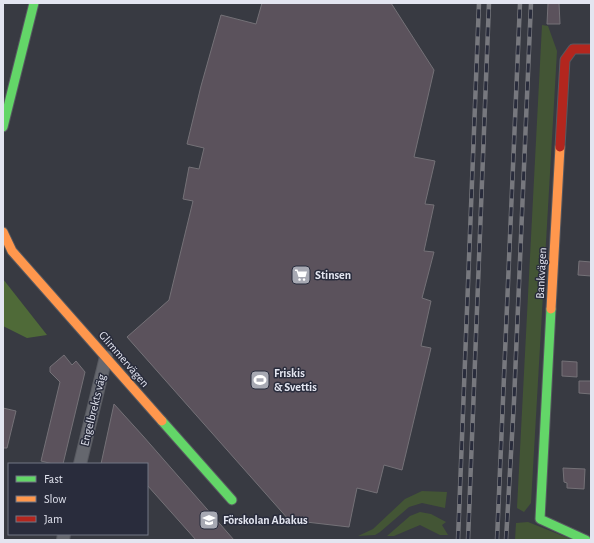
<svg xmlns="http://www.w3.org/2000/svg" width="594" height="543" font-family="'Alegreya Sans',sans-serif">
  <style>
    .green { fill: #435535 }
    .forest { fill: #4f6a38 }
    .building { fill: #5b525c; stroke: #747177 }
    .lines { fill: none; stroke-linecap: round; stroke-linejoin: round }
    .street-casing { stroke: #575960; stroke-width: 14 }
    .fast-casing { stroke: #575960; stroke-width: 11 }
    .slow-casing { stroke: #575960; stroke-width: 11 }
    .jam-casing { stroke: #575960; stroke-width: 11 }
    .street { stroke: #65676e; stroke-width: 12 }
    .fast { stroke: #63d668; stroke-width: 9 }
    .slow { stroke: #ff974d; stroke-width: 9 }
    .jam { stroke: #b3261e; stroke-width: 9 }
    .rail-casing { stroke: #77787e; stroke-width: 4.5 }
    .rail { stroke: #292c3c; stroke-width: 3; stroke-dasharray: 9; stroke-linecap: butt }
    .labels { text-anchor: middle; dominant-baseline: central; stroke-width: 3; stroke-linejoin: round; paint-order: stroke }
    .street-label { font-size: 12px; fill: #e3e5f0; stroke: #292c3c }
    .poi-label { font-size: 12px; font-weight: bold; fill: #e3e5f0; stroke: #292c3c; text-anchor: start }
  </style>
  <rect width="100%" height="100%" fill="#383a42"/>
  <g class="green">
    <polygon points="542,25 548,26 557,51 531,503 524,512 517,508"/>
    <polygon points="422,491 447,492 445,508 422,503 409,507 380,532 375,535 358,536 373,529 405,499"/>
    <polygon points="420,512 431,514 446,522 442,525 448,535 440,535 420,525 394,536 387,536 410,516"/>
    <polygon points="528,522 573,540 515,540 516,523"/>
  </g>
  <polygon class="forest" points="3,279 47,335 27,338 3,326"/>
  <g class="building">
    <polygon points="262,3 391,3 434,70 414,157 435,161 425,204 434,205 424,251 434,252 422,298 431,301 421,346 431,348 402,470 384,465 377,493 357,488 349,527 289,520 127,337 169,300 193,201 183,199 189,167 199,169 204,148 187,144 201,86 221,15 256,24"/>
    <polygon points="548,3 559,3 560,24 547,24"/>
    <polygon points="579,261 591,262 591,276 578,275"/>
    <polygon points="64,355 72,365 76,361 85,372 63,464 53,464 41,461 60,382 50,372 50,367"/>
    <polygon points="562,361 577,362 577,377 562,376"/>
    <polygon points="579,381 591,381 591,394 579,393"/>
    <polygon points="114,404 143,436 234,540 196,540 147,485 147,464 101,464"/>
    <polygon points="3,408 16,411 7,448 3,448"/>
    <polygon points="563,468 585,469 584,489 567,488 567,483 564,482"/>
  </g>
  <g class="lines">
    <defs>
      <g id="street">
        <polyline points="80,464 106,357"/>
        <polyline points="63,540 64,534"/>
      </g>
      <g id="fast">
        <polyline points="3,127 34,3"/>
        <polyline points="551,309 540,519 586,540"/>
        <polyline points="162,421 232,500"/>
      </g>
      <g id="slow">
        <polyline points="3,232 12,251 162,421"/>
        <polyline points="551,309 560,147"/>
      </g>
      <polyline id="jam" points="560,147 565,60 573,49 591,49"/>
    </defs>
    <use href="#street" class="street-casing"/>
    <use href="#fast" class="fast-casing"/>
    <use href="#slow" class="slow-casing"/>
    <use href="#jam" class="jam-casing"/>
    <use href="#street" class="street"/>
    <use href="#fast" class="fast"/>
    <use href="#slow" class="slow"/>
    <use href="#jam" class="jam"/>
    <defs>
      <g id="rail">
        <polyline points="458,540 479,3"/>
        <polyline points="468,540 489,3"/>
        <polyline points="497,540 520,3"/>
        <polyline points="506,540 514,401 531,3"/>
      </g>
    </defs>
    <use href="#rail" class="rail-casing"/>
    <use href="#rail" class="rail"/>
  </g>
  <defs>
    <symbol id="supermarket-square" viewBox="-11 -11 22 22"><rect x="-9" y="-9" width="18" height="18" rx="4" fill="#a7a9b3" stroke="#292c3c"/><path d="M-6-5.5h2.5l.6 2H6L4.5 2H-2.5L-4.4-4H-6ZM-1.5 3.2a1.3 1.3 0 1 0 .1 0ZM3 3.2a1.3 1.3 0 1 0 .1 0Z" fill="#fff"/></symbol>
    <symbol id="stadium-square" viewBox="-11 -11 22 22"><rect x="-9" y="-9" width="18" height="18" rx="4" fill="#a7a9b3" stroke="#292c3c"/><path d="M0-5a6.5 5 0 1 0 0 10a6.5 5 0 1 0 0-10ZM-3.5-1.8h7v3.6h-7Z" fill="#fff"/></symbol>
    <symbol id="school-square" viewBox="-11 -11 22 22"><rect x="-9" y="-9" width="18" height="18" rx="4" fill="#a7a9b3" stroke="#292c3c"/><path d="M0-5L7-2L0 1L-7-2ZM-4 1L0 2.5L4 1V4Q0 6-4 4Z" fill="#fff"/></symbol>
  </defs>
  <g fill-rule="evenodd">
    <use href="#supermarket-square" x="290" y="264" width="22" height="22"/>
    <use href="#stadium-square" x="249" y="369" width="22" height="22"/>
    <use href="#school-square" x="198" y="509" width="22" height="22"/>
  </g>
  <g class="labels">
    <g class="street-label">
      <text transform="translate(541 273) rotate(-87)">Bankvägen</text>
      <text transform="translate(124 359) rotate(49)">Glimmervägen</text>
      <text transform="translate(93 410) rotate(-76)">Engelbrekts väg</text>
    </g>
    <g class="poi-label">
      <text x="315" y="275">Stinsen</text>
      <text x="274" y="373">Friskis<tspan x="274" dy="14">&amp; Svettis</tspan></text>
      <text x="223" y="520">Förskolan Abakus</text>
    </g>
  </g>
  <rect width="594" height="543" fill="none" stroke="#e3e5f0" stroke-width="8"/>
  <rect x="8" y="463" width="140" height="72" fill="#292c3c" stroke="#737684"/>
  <rect x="16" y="476" width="20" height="6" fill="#63d668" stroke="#737684"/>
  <text x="44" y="483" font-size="12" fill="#e3e5f0">Fast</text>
  <rect x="16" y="496" width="20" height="6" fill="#ff974d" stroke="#737684"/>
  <text x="44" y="503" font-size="12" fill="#e3e5f0">Slow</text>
  <rect x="16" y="516" width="20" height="6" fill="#b3261e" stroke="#737684"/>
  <text x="44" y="523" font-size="12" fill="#e3e5f0">Jam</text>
</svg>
